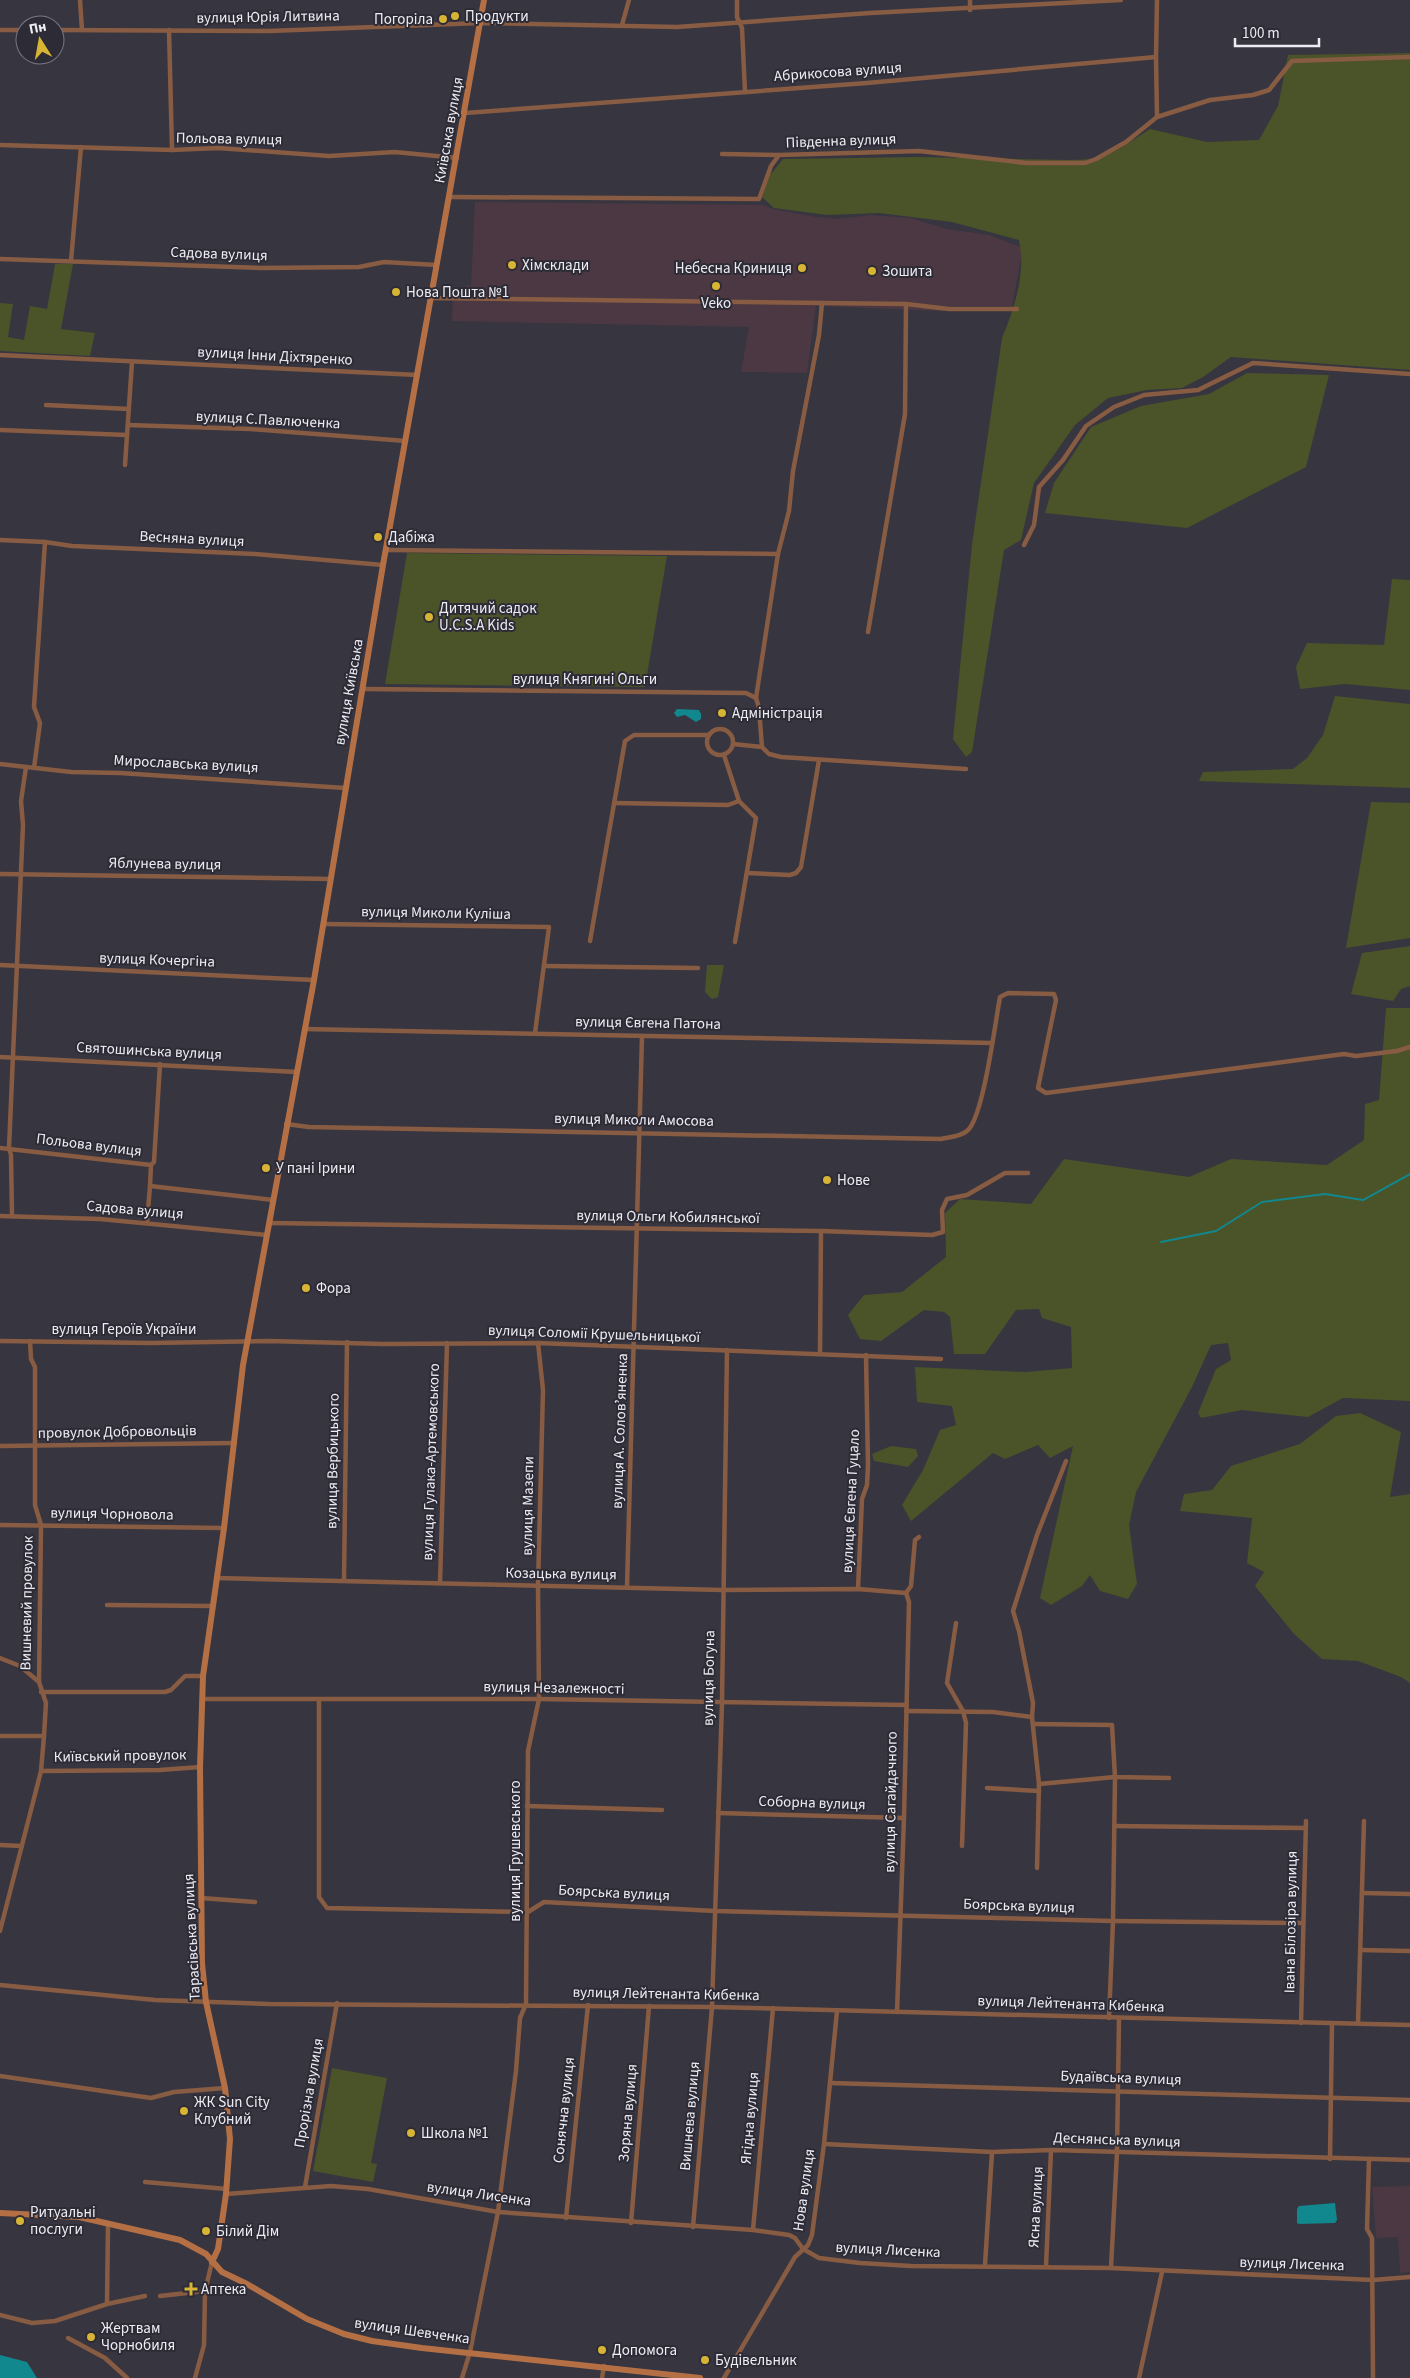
<svg xmlns="http://www.w3.org/2000/svg" width="1410" height="2378" font-family="'Source Sans 3',sans-serif">
  <style>
    .industrial { fill: #4b3842 }
    .green { fill: #4b5329 }
    .water { fill: #11888d }
    .lines { fill: none; stroke-linecap: round; stroke-linejoin: round }
    .stream { stroke: #11888d; stroke-width: 2 }
    .street { stroke: #885c42; stroke-width: 4.5 }
    .secondary { stroke: #b47044; stroke-width: 6 }
    .poi-dot { fill: #d7b434; stroke: #2d2b36; stroke-width: 2 }
    .labels { text-anchor: middle; dominant-baseline: central; stroke-width: 4; stroke-linejoin: round; paint-order: stroke }
    .poi-label { font-size: 15px; fill: #edecf3; stroke: #2d2b36; text-anchor: start }
    .street-label { font-size: 15px; fill: #edecf3; stroke: #2d2b36 }
  </style>
  <rect width="100%" height="100%" fill="#373540"/>
  <g class="industrial">
    <polygon points="475,202 763,205 773,209 816,217 837,219 870,215 910,218 947,229 989,235 1023,248 1012,306 947,306 944,311 816,306 807,373 741,372 749,327 452,321 453,294 465,291 466,285 471,286"/>
    <polygon points="1410,2186 1410,2272 1400,2273 1398,2237 1376,2238 1372,2187"/>
  </g>
  <g class="green">
    <path d="M 1410,53 L 1410,370 L 1231,357 L 1203,377 L 1182,388 L 1147,390 L 1108,398 L 1075,425 L 1034,483 L 1021,540 L 1004,550 L 972,752 L 966,757 L 953,739 L 972,544 L 1002,338 C 1015,307 1026,273 1019,240 L 952,222 L 879,213 L 827,215 L 774,208 L 762,197 L 770,175 L 783,159 L 918,157 L 1070,160 L 1096,159 L 1119,149 L 1150,129 L 1207,142 L 1259,140 L 1278,106 L 1288,55 Z"/>
    <polygon points="55,264 73,264 61,329 95,333 90,356 0,351 0,303 13,304 8,337 24,340 30,306 47,309"/>
    <polygon points="1247,373 1329,375 1306,467 1187,528 1045,513 1054,483 1091,427 1141,406 1209,394"/>
    <polygon points="407,553 667,556 645,687 385,684"/>
    <polygon points="1392,579 1410,580 1410,690 1345,684 1300,689 1296,667 1307,643 1384,645"/>
    <polygon points="1335,696 1410,704 1410,788 1199,781 1203,772 1293,769 1307,758 1323,735"/>
    <polygon points="1371,802 1410,803 1410,938 1346,948"/>
    <polygon points="1410,946 1410,986 1401,989 1393,1001 1351,994 1362,953"/>
    <polygon points="707,965 724,965 718,997 712,999 705,992"/>
    <polygon points="1386,1008 1410,1008 1410,1401 1343,1398 1308,1417 1242,1410 1201,1418 1198,1413 1216,1369 1231,1360 1228,1343 1211,1345 1192,1387 1136,1492 1129,1525 1137,1584 1128,1599 1100,1591 1090,1575 1082,1586 1051,1605 1040,1598 1073,1446 1050,1458 1038,1445 1005,1459 993,1453 911,1521 902,1505 923,1470 940,1430 956,1425 952,1406 917,1402 915,1367 1026,1372 1072,1368 1071,1327 1042,1318 1039,1309 1016,1310 985,1354 954,1354 950,1317 944,1312 924,1310 881,1341 860,1339 848,1315 864,1295 902,1292 946,1257 945,1213 960,1199 1031,1204 1064,1159 1189,1177 1231,1159 1327,1165 1364,1140 1365,1104 1379,1100"/>
    <polygon points="1360,1413 1401,1432 1390,1497 1410,1494 1410,1683 1401,1677 1358,1661 1322,1659 1294,1634 1255,1586 1264,1572 1247,1563 1252,1518 1180,1511 1184,1494 1212,1490 1231,1466 1300,1444 1336,1416"/>
    <polygon points="891,1446 916,1449 918,1456 908,1467 874,1461 872,1454"/>
    <polygon points="332,2068 387,2078 371,2163 377,2164 373,2182 313,2171"/>
  </g>
  <g class="water">
    <polygon points="677,709 699,710 701,714 701,719 696,722 685,715 677,717 674,713"/>
    <polygon points="1335,2203 1337,2220 1335,2223 1299,2224 1297,2223 1297,2209 1299,2206"/>
    <polygon points="0,2355 27,2362 37,2378 0,2378"/>
  </g>
  <g class="lines">
    <polyline class="stream" points="1161,1242 1216,1231 1262,1202 1325,1194 1363,1200 1410,1174"/>
    <g class="street">
      <polyline points="80,0 82,30"/>
      <polyline points="737,0 737,17 742,28 745,92"/>
      <polyline points="970,10 970,0"/>
      <polyline points="622,25 629,0"/>
      <polyline points="0,30 25,30"/>
      <polyline points="55,30 269,31 481,23 677,27 870,13 1121,0"/>
      <polyline points="169,30 172,150"/>
      <polyline points="1156,57 1157,117"/>
      <polyline points="465,113 867,83 1156,57 1157,0"/>
      <polyline points="0,145 172,150 218,148 329,156 395,152 457,158"/>
      <polyline points="722,154 779,155"/>
      <polyline points="451,197 759,199 771,166 779,155 919,151 1026,163 1085,163 1096,159 1126,142 1157,117 1210,100 1253,95 1269,90 1292,61 1410,57"/>
      <polyline points="0,259 261,268 359,267 384,262 437,265"/>
      <polyline points="71,261 81,147"/>
      <polyline points="431,298 906,304 949,309 1017,309"/>
      <polyline points="0,355 418,375"/>
      <polyline points="46,405 129,409"/>
      <polyline points="128,425 250,429 406,441"/>
      <polyline points="0,430 127,435"/>
      <polyline points="125,465 132,362"/>
      <polyline points="0,540 45,542 72,546 255,554 383,565"/>
      <polyline points="1024,545 1034,525 1039,487 1063,460 1086,426 1114,407 1144,395 1198,390 1253,363 1410,374"/>
      <polyline points="386,550 778,554"/>
      <polyline points="868,632 905,414 906,304"/>
      <polyline points="363,689 746,693 756,698 759,708 762,747"/>
      <polyline points="756,698 778,554 789,511 793,471 819,335 822,303"/>
      <circle cx="720" cy="742" r="13"/>
      <polyline points="733,744 762,747 769,754 781,757 966,769"/>
      <polyline points="724,755 739,801 756,818 735,942"/>
      <polyline points="0,764 71,772 120,773 345,788"/>
      <polyline points="34,768 40,723 34,707 45,542"/>
      <polyline points="614,803 728,805 739,801"/>
      <polyline points="748,873 790,875 796,873 801,867 819,760"/>
      <polyline points="0,874 331,879"/>
      <polyline points="323,924 549,927 535,1033"/>
      <polyline points="590,941 625,741 634,735 709,735"/>
      <polyline points="0,965 314,980"/>
      <polyline points="544,966 698,968"/>
      <polyline points="304,1029 992,1043"/>
      <polyline points="0,1057 296,1072"/>
      <path d="M 286,1124 L 309,1127 L 941,1139 C 951,1137 963,1136 969,1129 C 984,1111 995,1024 1000,997 L 1008,993 L 1054,994 L 1056,1000 L 1038,1088 L 1046,1093 L 1344,1054 L 1356,1056 L 1397,1051 L 1410,1047"/>
      <polyline points="0,1148 151,1165 150,1186 273,1200"/>
      <polyline points="151,1165 154,1162 160,1064"/>
      <polyline points="0,1216 100,1219 267,1235"/>
      <polyline points="12,1216 11,1155 9,1148 23,825 21,801 26,767"/>
      <polyline points="147,1223 150,1186"/>
      <polyline points="269,1223 821,1231 932,1235 943,1232 942,1210 947,1199 967,1195 1005,1173 1028,1173"/>
      <polyline points="0,1341 151,1343 269,1341 383,1344 538,1343 941,1359"/>
      <polyline points="820,1353 821,1231"/>
      <polyline points="0,1446 235,1443"/>
      <polyline points="0,1525 224,1528"/>
      <polyline points="216,1578 723,1590 858,1589 906,1593"/>
      <polyline points="344,1580 347,1342"/>
      <polyline points="440,1583 447,1343"/>
      <polyline points="627,1587 642,1036"/>
      <polyline points="858,1589 862,1499 867,1485 868,1466 866,1355"/>
      <polyline points="906,1593 911,1586 915,1540 919,1537"/>
      <polyline points="107,1605 212,1606"/>
      <polyline points="956,1623 947,1683 963,1711 966,1723 962,1846"/>
      <polyline points="0,1658 20,1666 39,1682"/>
      <polyline points="41,1692 165,1692 171,1690 185,1676 203,1676"/>
      <polyline points="202,1699 539,1699 906,1705"/>
      <polyline points="319,1700 319,1897 327,1908 528,1912 544,1902 715,1911 1113,1921 1302,1923"/>
      <polyline points="906,1711 993,1712 1032,1717"/>
      <polyline points="1033,1724 1112,1725 1115,1777 1169,1778"/>
      <polyline points="0,1736 44,1736"/>
      <polyline points="41,1771 160,1770 200,1767"/>
      <polyline points="1039,1784 1115,1777 1113,1921 1109,2018"/>
      <polyline points="987,1788 1039,1791"/>
      <polyline points="527,1806 662,1810"/>
      <polyline points="718,1813 904,1818"/>
      <polyline points="1114,1826 1306,1828"/>
      <polyline points="0,1845 22,1846"/>
      <polyline points="1037,1868 1039,1784 1032,1717 1033,1703 1019,1631 1013,1611 1037,1535 1066,1461"/>
      <polyline points="1362,1893 1410,1894"/>
      <polyline points="201,1898 255,1902"/>
      <polyline points="0,1931 41,1771 44,1736 46,1703 39,1682 41,1525 35,1505 35,1367 31,1359 30,1341"/>
      <polyline points="1360,1950 1410,1951"/>
      <polyline points="0,1985 155,2000 269,2004 712,2007 1410,2025"/>
      <polyline points="897,2012 904,1818 909,1602 906,1593"/>
      <polyline points="1301,2023 1306,1821"/>
      <polyline points="1358,2023 1364,1821"/>
      <polyline points="0,2076 151,2098 174,2092 225,2088"/>
      <polyline points="830,2083 1410,2100"/>
      <polyline points="824,2144 992,2152 1051,2150 1410,2160"/>
      <polyline points="1330,2159 1332,2023"/>
      <polyline points="1369,2159 1367,2229 1372,2238 1373,2378"/>
      <polyline points="145,2182 227,2189"/>
      <polyline points="305,2187 337,2003"/>
      <polyline points="226,2194 331,2186 368,2189 498,2212 753,2230 789,2235 795,2238 803,2249 819,2258 860,2263 911,2266 1111,2268 1373,2280 1410,2277"/>
      <polyline points="566,2218 588,2005"/>
      <polyline points="631,2223 649,2006"/>
      <polyline points="693,2227 712,2007 722,1703 727,1350"/>
      <polyline points="753,2230 773,2008"/>
      <polyline points="985,2265 992,2152"/>
      <polyline points="1046,2266 1051,2150"/>
      <polyline points="1111,2268 1117,2152 1119,2018"/>
      <polyline points="160,2296 205,2291"/>
      <polyline points="107,2304 108,2224"/>
      <polyline points="0,2315 32,2323 55,2321 107,2304 145,2296"/>
      <polyline points="68,2338 105,2358 127,2378"/>
      <polyline points="195,2378 204,2345 205,2291 212,2262"/>
      <polyline points="462,2378 470,2352 498,2212 516,2071 520,2018 526,2004 528,1751 539,1699 538,1586 543,1390 538,1343"/>
      <polyline points="602,2378 604,2366"/>
      <polyline points="724,2378 795,2257 808,2245 812,2235 824,2144 837,2011"/>
      <polyline points="1139,2378 1162,2272"/>
    </g>
    <g class="secondary">
      <polyline points="0,2213 79,2217 180,2240 206,2254 222,2272 247,2284 307,2319 344,2334 372,2341 422,2348 700,2378"/>
      <polyline points="212,2262 218,2249 226,2194 230,2139 225,2088 206,2002 202,1963 200,1767 203,1676 224,1528 243,1365 314,980 383,565 484,0"/>
    </g>
  </g>
  <g class="poi-dot">
    <circle cx="455" cy="16" r="5"/>
    <circle cx="443" cy="19" r="5"/>
    <circle cx="512" cy="265" r="5"/>
    <circle cx="802" cy="268" r="5"/>
    <circle cx="872" cy="271" r="5"/>
    <circle cx="716" cy="286" r="5"/>
    <circle cx="396" cy="292" r="5"/>
    <circle cx="378" cy="537" r="5"/>
    <circle cx="429" cy="617" r="5"/>
    <circle cx="722" cy="713" r="5"/>
    <circle cx="266" cy="1168" r="5"/>
    <circle cx="827" cy="1180" r="5"/>
    <circle cx="306" cy="1288" r="5"/>
    <circle cx="184" cy="2111" r="5"/>
    <circle cx="411" cy="2133" r="5"/>
    <circle cx="20" cy="2221" r="5"/>
    <circle cx="206" cy="2231" r="5"/>
    <path d="M188.5 2281.5h5v5h5v5h-5v5h-5v-5h-5v-5h5z"/>
    <circle cx="91" cy="2337" r="5"/>
    <circle cx="602" cy="2350" r="5"/>
    <circle cx="705" cy="2360" r="5"/>
  </g>
  <g class="labels">
    <g class="poi-label">
      <text x="465" y="16">Продукти</text>
      <text x="433" y="19" text-anchor="end">Погоріла</text>
      <text x="522" y="265">Хімсклади</text>
      <text x="792" y="268" text-anchor="end">Небесна Криниця</text>
      <text x="882" y="271">Зошита</text>
      <text x="406" y="292">Нова Пошта №1</text>
      <text x="716" y="303" text-anchor="middle">Veko</text>
      <text x="388" y="537">Дабіжа</text>
      <text x="439" y="608">Дитячий садок<tspan x="439" dy="17">U.C.S.A Kids</tspan></text>
      <text x="732" y="713">Адміністрація</text>
      <text x="276" y="1168">У пані Ірини</text>
      <text x="837" y="1180">Нове</text>
      <text x="316" y="1288">Фора</text>
      <text x="194" y="2102">ЖК Sun City<tspan x="194" dy="17">Клубний</tspan></text>
      <text x="421" y="2133">Школа №1</text>
      <text x="30" y="2212">Ритуальні<tspan x="30" dy="17">послуги</tspan></text>
      <text x="216" y="2231">Білий Дім</text>
      <text x="201" y="2289">Аптека</text>
      <text x="101" y="2328">Жертвам<tspan x="101" dy="17">Чорнобиля</tspan></text>
      <text x="612" y="2350">Допомога</text>
      <text x="715" y="2360">Будівельник</text>
    </g>
    <g class="street-label">
      <text transform="translate(268 17) rotate(-1)">вулиця Юрія Литвина</text>
      <text transform="translate(838 72) rotate(-4)">Абрикосова вулиця</text>
      <text transform="translate(449 130) rotate(-80)">Київська вулиця</text>
      <text transform="translate(229 139) rotate(1)">Польова вулиця</text>
      <text transform="translate(841 141) rotate(-2)">Південна вулиця</text>
      <text transform="translate(219 254) rotate(2)">Садова вулиця</text>
      <text transform="translate(275 356) rotate(3)">вулиця Інни Діхтяренко</text>
      <text transform="translate(268 420) rotate(3)">вулиця С.Павлюченка</text>
      <text transform="translate(192 539) rotate(3)">Весняна вулиця</text>
      <text x="585" y="679">вулиця Княгині Ольги</text>
      <text transform="translate(349 692) rotate(-80)">вулиця Київська</text>
      <text transform="translate(186 764) rotate(3)">Мирославська вулиця</text>
      <text transform="translate(165 864) rotate(1)">Яблунева вулиця</text>
      <text transform="translate(436 913) rotate(1)">вулиця Миколи Куліша</text>
      <text transform="translate(157 960) rotate(2)">вулиця Кочергіна</text>
      <text transform="translate(648 1023) rotate(1)">вулиця Євгена Патона</text>
      <text transform="translate(149 1051) rotate(3)">Святошинська вулиця</text>
      <text transform="translate(634 1120) rotate(1)">вулиця Миколи Амосова</text>
      <text transform="translate(89 1145) rotate(7)">Польова вулиця</text>
      <text transform="translate(135 1210) rotate(5)">Садова вулиця</text>
      <text transform="translate(668 1217) rotate(1)">вулиця Ольги Кобилянської</text>
      <text x="124" y="1329">вулиця Героїв України</text>
      <text transform="translate(594 1334) rotate(2)">вулиця Соломії Крушельницької</text>
      <text transform="translate(620 1431) rotate(-88)">вулиця А. Соловʼяненка</text>
      <text transform="translate(117 1432) rotate(-1)">провулок Добровольців</text>
      <text transform="translate(333 1461) rotate(-89)">вулиця Вербицького</text>
      <text transform="translate(431 1462) rotate(-88)">вулиця Гулака-Артемовського</text>
      <text transform="translate(851 1501) rotate(-87)">вулиця Євгена Гуцало</text>
      <text transform="translate(528 1506) rotate(-89)">вулиця Мазепи</text>
      <text transform="translate(112 1514) rotate(1)">вулиця Чорновола</text>
      <text transform="translate(561 1574) rotate(1)">Козацька вулиця</text>
      <text transform="translate(27 1603) rotate(-89)">Вишневий провулок</text>
      <text transform="translate(709 1678) rotate(-89)">вулиця Богуна</text>
      <text transform="translate(554 1688) rotate(1)">вулиця Незалежності</text>
      <text transform="translate(120 1756) rotate(-1)">Київський провулок</text>
      <text transform="translate(891 1802) rotate(-89)">вулиця Сагайдачного</text>
      <text transform="translate(812 1803) rotate(2)">Соборна вулиця</text>
      <text transform="translate(515 1851) rotate(-90)">вулиця Грушевського</text>
      <text transform="translate(614 1893) rotate(3)">Боярська вулиця</text>
      <text transform="translate(1019 1906) rotate(2)">Боярська вулиця</text>
      <text transform="translate(1291 1922) rotate(-89)">Івана Білозіра вулиця</text>
      <text transform="translate(192 1937) rotate(-93)">Тарасівська вулиця</text>
      <text transform="translate(666 1994) rotate(1)">вулиця Лейтенанта Кибенка</text>
      <text transform="translate(1071 2004) rotate(2)">вулиця Лейтенанта Кибенка</text>
      <text transform="translate(1121 2078) rotate(2)">Будаївська вулиця</text>
      <text transform="translate(309 2093) rotate(-80)">Прорізна вулиця</text>
      <text transform="translate(564 2110) rotate(-84)">Сонячна вулиця</text>
      <text transform="translate(628 2113) rotate(-85)">Зоряна вулиця</text>
      <text transform="translate(690 2116) rotate(-85)">Вишнева вулиця</text>
      <text transform="translate(750 2118) rotate(-85)">Ягідна вулиця</text>
      <text transform="translate(1117 2140) rotate(2)">Деснянська вулиця</text>
      <text transform="translate(804 2190) rotate(-82)">Нова вулиця</text>
      <text transform="translate(479 2194) rotate(8)">вулиця Лисенка</text>
      <text transform="translate(1036 2207) rotate(-87)">Ясна вулиця</text>
      <text transform="translate(888 2250) rotate(3)">вулиця Лисенка</text>
      <text transform="translate(1292 2264) rotate(2)">вулиця Лисенка</text>
      <text transform="translate(412 2331) rotate(8)">вулиця Шевченка</text>
    </g>
  </g>
  <g transform="translate(40 40) rotate(349)"><circle r="24" fill="#2d2b36" stroke="#7a7882"/>
  <path d="M0-4L9 19L0 12L-9 19Z" fill="#d7b434"/>
  <text y="-8" font-size="14" font-weight="bold" text-anchor="middle" fill="#edecf3">Пн</text>
  </g>
  <path d="M1235 38v8h84v-8" fill="none" stroke="#edecf3" stroke-width="2.5"/>
  <text x="1242" y="38" font-size="15" fill="#edecf3" stroke="#2d2b36" stroke-width="4" paint-order="stroke">100 m</text>
</svg>
